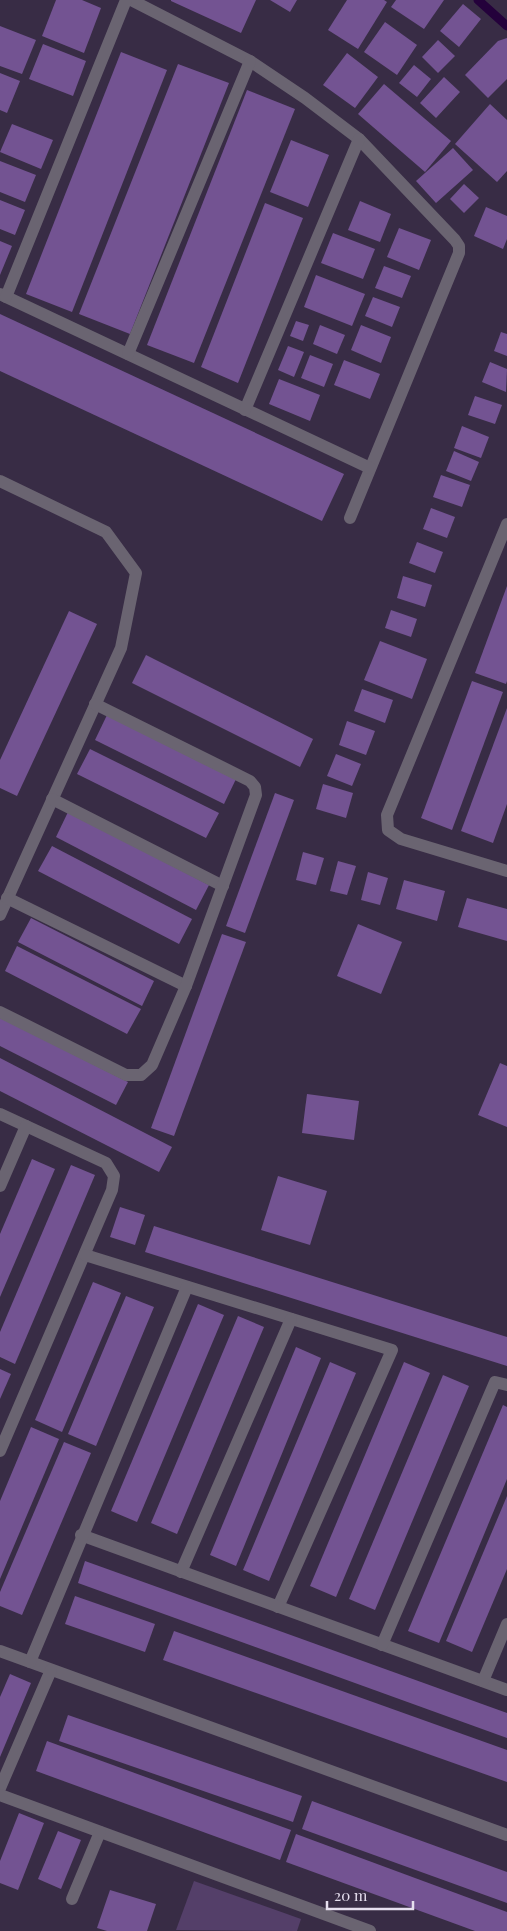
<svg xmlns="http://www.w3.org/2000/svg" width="507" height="1931" font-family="'Playfair Display',serif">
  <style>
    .green { fill: #543f69 }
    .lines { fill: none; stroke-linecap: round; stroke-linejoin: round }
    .stream { stroke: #24013b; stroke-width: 9 }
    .building { fill: #735392 }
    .minor { stroke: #6a6471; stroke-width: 12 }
  </style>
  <rect width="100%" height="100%" fill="#382c45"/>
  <polygon class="green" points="194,1881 301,1919 297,1931 176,1930"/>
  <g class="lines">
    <polyline class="stream" points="478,0 507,26"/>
  </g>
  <g class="building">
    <polygon points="56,0 82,0 101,8 84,53 42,36"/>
    <polygon points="171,0 256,0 241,33 171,1"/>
    <polygon points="270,0 297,0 290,12"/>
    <polygon points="347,0 384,0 387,2 358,49 328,30"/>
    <polygon points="396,0 444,0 424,29 391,7"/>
    <polygon points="463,4 481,19 459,47 440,31"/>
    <polygon points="385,22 417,45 397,75 364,52"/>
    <polygon points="0,26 36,40 22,74 0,66"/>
    <polygon points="507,38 507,79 488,98 465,75 498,41"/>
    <polygon points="438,40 455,56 438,73 422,57"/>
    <polygon points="43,44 86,61 73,96 29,79"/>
    <polygon points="121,52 167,70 72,312 26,294"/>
    <polygon points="347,53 378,77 355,108 323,85"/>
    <polygon points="178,64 229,83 130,334 79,314"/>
    <polygon points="414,65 431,79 417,97 399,83"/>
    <polygon points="0,73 20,81 7,113 0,110"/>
    <polygon points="444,77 460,92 436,118 420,103"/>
    <polygon points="384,84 451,141 425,172 358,114"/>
    <polygon points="247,90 295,109 194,363 147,345"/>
    <polygon points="490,104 507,120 507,171 497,182 455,144"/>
    <polygon points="12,124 53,140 41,169 0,152"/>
    <polygon points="291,140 329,155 308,207 270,192"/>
    <polygon points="453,148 473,170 436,203 416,181"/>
    <polygon points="0,161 36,175 25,202 0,192"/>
    <polygon points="464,184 479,198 464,213 450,199"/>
    <polygon points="0,200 25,210 15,235 0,229"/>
    <polygon points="360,201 391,214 380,242 348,230"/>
    <polygon points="265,203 303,218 238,383 201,367"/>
    <polygon points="486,207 507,216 507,239 503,249 474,236"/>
    <polygon points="399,228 431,240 419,270 387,257"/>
    <polygon points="333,233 375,249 363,279 321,263"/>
    <polygon points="0,241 12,246 0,275"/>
    <polygon points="384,266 411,276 402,298 375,288"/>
    <polygon points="316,275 365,294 352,326 304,307"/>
    <polygon points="373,297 400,307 392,327 365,316"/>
    <polygon points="0,314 344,474 322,521 0,371"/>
    <polygon points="296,321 309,325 303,341 290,336"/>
    <polygon points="320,325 345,335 337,354 313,344"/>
    <polygon points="361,325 391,337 381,363 351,350"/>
    <polygon points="501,332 507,334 507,356 494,351"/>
    <polygon points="288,346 304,352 294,377 278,370"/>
    <polygon points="310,355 333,364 324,387 301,378"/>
    <polygon points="344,360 380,374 370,399 334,385"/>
    <polygon points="490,362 507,369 506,392 482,382"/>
    <polygon points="279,379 320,395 310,421 269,404"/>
    <polygon points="475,396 502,405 495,424 468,415"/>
    <polygon points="462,426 489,437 481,458 454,448"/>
    <polygon points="454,451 479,462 471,481 446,471"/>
    <polygon points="441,475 470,485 462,507 433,497"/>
    <polygon points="431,508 455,517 447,538 423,529"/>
    <polygon points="417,542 443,552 435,573 409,563"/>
    <polygon points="403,576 432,585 425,607 397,598"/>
    <polygon points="507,586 507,681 506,684 475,673"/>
    <polygon points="391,610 417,619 411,637 385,628"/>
    <polygon points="69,611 97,624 17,796 0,788 0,760"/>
    <polygon points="380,641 427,659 412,699 364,680"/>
    <polygon points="146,655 313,739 300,767 132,683"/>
    <polygon points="472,681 503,692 452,830 421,818"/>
    <polygon points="362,689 393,700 385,723 354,711"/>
    <polygon points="507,708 507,804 493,843 461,831"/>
    <polygon points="107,715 236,779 224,804 95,740"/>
    <polygon points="347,721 375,731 366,755 339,745"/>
    <polygon points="90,749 219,813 206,838 77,774"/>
    <polygon points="336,754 361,764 352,786 327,776"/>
    <polygon points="323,784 353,793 346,818 316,809"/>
    <polygon points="275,793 294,800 245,933 226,926"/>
    <polygon points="68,812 209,885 196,910 56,837"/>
    <polygon points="52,846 192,919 179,944 38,871"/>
    <polygon points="303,852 324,858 316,885 296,880"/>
    <polygon points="338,861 356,866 347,895 330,891"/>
    <polygon points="368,872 388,878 380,905 361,900"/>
    <polygon points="404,880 445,891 437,921 396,909"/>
    <polygon points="467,898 507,909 507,941 458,927"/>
    <polygon points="31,918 154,981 142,1006 18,942"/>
    <polygon points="358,924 402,942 381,994 337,976"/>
    <polygon points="222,934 246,942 174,1136 151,1128"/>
    <polygon points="17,946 141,1009 127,1034 5,971"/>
    <polygon points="0,1017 128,1082 116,1105 0,1046"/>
    <polygon points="0,1058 172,1147 159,1172 0,1091"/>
    <polygon points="500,1063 507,1066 507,1127 478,1115"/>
    <polygon points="307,1094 359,1101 354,1140 302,1133"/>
    <polygon points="32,1159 55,1169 0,1297 0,1234"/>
    <polygon points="71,1165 95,1175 15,1364 0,1357 0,1332"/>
    <polygon points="278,1176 327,1191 310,1245 261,1230"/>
    <polygon points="120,1207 145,1215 135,1245 110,1237"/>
    <polygon points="154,1226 507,1337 507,1366 145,1252"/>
    <polygon points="93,1282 121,1293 62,1432 35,1420"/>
    <polygon points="126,1296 154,1307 96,1446 68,1434"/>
    <polygon points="198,1304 224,1315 137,1522 111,1511"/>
    <polygon points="238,1316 264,1327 177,1534 151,1523"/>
    <polygon points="296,1347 321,1358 236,1566 210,1555"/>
    <polygon points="330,1362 356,1373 269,1581 243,1570"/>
    <polygon points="404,1362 430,1373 336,1597 310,1586"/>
    <polygon points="0,1369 11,1374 0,1399"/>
    <polygon points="443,1375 469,1386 375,1610 349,1599"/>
    <polygon points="503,1405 507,1407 507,1479 439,1643 408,1631"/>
    <polygon points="31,1427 59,1439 0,1579 0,1501"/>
    <polygon points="64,1442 91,1453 22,1615 0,1606 0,1592"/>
    <polygon points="507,1496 507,1569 472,1652 446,1641"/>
    <polygon points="85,1561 507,1713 507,1738 78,1583"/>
    <polygon points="75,1596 155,1624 145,1652 65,1624"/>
    <polygon points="174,1631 507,1750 507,1782 163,1660"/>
    <polygon points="10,1674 31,1683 0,1757 0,1697"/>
    <polygon points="68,1715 302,1796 293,1822 59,1741"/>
    <polygon points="47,1741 291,1830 280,1860 36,1771"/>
    <polygon points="312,1801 507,1872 507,1903 302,1829"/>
    <polygon points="19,1813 44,1823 18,1890 0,1883 0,1861"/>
    <polygon points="58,1831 81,1840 61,1889 38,1879"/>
    <polygon points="296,1834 507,1912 507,1931 475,1931 286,1862"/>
    <polygon points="110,1890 156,1904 147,1931 107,1931 97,1928"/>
  </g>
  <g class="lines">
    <g class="minor">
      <polyline points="131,0 250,61 305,98 359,139 455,240 459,246 459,253 350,518"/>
      <polyline points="0,294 370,468"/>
      <polyline points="6,297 126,0"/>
      <polyline points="128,354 250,61"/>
      <polyline points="245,410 359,139"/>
      <polyline points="0,481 106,532 136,573 121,648 0,915"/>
      <polyline points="507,524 387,815 388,830 401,839 507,871"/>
      <polyline points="52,799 223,886"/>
      <polyline points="7,898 186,986"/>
      <polyline points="0,1012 126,1075 141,1075 152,1065 186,986 256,795 255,787 250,781 95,704"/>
      <polyline points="0,1114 106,1163 114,1176 112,1190 0,1451"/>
      <polyline points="0,1186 26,1126"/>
      <polyline points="85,1255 392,1350 278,1607"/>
      <polyline points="81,1535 507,1690"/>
      <polyline points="181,1572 291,1319"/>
      <polyline points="382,1645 495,1382 507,1385"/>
      <polyline points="0,1651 507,1835"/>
      <polyline points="30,1662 187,1287"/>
      <polyline points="483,1681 507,1624"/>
      <polyline points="0,1788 51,1670"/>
      <polyline points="0,1795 370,1931"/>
      <polyline points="72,1899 100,1832"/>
    </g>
  </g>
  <path d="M327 1901v8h86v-8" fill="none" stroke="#e6dfef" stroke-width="2.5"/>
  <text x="334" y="1901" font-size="15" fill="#e6dfef" stroke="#382c45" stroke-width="4" paint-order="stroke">20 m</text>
</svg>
